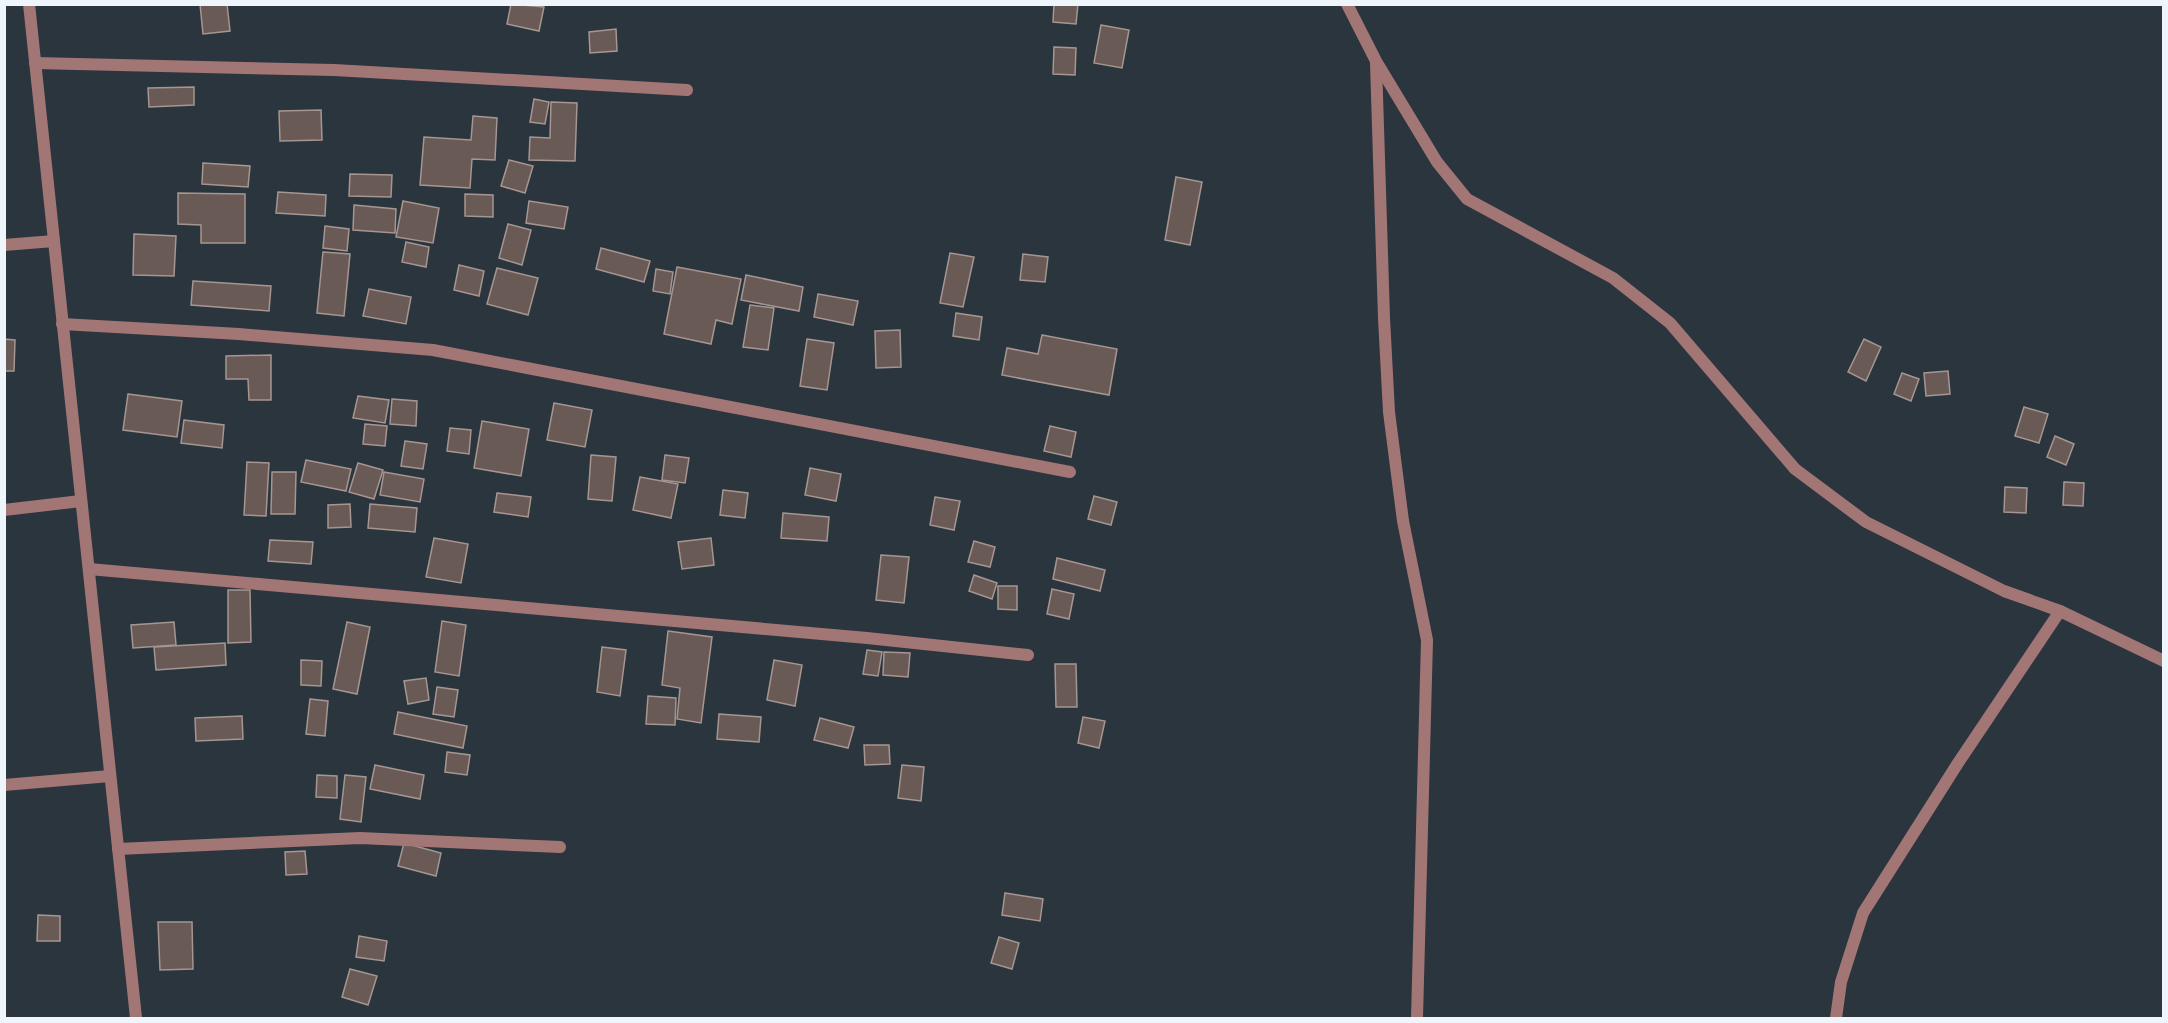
<svg xmlns="http://www.w3.org/2000/svg" width="2168" height="1023" font-family="'Work Sans',sans-serif">
  <style>
    .building { fill: #695a56; stroke: #a69691; stroke-width: 1.5 }
    .lines { fill: none; stroke-linecap: round; stroke-linejoin: round }
    .street { stroke: #a37676; stroke-width: 12 }
  </style>
  <rect width="100%" height="100%" fill="#2b353e"/>
  <g class="building">
    <polygon points="200,4 227,4 230,31 203,34"/>
    <polygon points="511,4 544,7 539,31 507,24"/>
    <polygon points="1054,4 1078,4 1076,24 1053,22"/>
    <polygon points="1101,25 1129,30 1122,68 1094,63"/>
    <polygon points="616,29 617,51 590,53 589,32"/>
    <polygon points="1054,47 1076,48 1075,75 1053,74"/>
    <polygon points="194,87 194,105 149,107 148,88"/>
    <polygon points="534,99 549,102 545,124 530,122"/>
    <polygon points="551,102 577,103 575,161 529,160 530,137 550,138"/>
    <polygon points="321,110 322,140 280,141 279,111"/>
    <polygon points="473,116 497,118 495,160 472,159 470,188 420,185 424,137 471,140"/>
    <polygon points="509,160 533,166 525,193 501,186"/>
    <polygon points="203,163 250,166 248,187 202,184"/>
    <polygon points="350,174 392,175 391,197 349,196"/>
    <polygon points="1176,177 1202,182 1190,245 1165,240"/>
    <polygon points="278,192 326,195 325,216 276,213"/>
    <polygon points="178,193 245,194 245,243 201,243 201,225 178,224"/>
    <polygon points="465,194 493,195 493,217 465,216"/>
    <polygon points="403,201 439,208 433,243 396,237"/>
    <polygon points="529,201 568,207 564,229 526,223"/>
    <polygon points="354,205 396,209 395,233 353,230"/>
    <polygon points="508,224 531,230 522,265 499,258"/>
    <polygon points="325,226 349,229 347,251 323,248"/>
    <polygon points="134,234 176,236 174,276 133,275"/>
    <polygon points="406,242 429,247 426,267 402,262"/>
    <polygon points="601,248 650,261 644,282 596,269"/>
    <polygon points="323,252 350,254 344,316 317,313"/>
    <polygon points="950,253 974,257 963,307 940,303"/>
    <polygon points="1023,254 1048,257 1045,282 1020,280"/>
    <polygon points="459,265 484,271 479,296 454,290"/>
    <polygon points="677,267 741,279 732,324 716,320 711,344 664,334"/>
    <polygon points="497,268 538,278 528,315 487,304"/>
    <polygon points="656,269 673,272 670,294 653,291"/>
    <polygon points="746,275 803,287 799,311 741,300"/>
    <polygon points="193,281 271,286 269,311 191,305"/>
    <polygon points="369,289 411,297 406,324 363,316"/>
    <polygon points="818,294 858,301 853,325 814,317"/>
    <polygon points="750,305 774,308 768,350 743,347"/>
    <polygon points="956,313 982,317 979,340 953,336"/>
    <polygon points="900,330 901,367 876,368 875,331"/>
    <polygon points="1042,335 1117,349 1109,395 1002,375 1007,348 1038,354"/>
    <polygon points="4,339 15,340 14,371 4,371"/>
    <polygon points="807,339 834,343 827,390 800,386"/>
    <polygon points="1864,339 1881,347 1866,381 1848,372"/>
    <polygon points="271,355 271,400 249,400 248,379 226,379 226,356"/>
    <polygon points="1948,371 1950,394 1926,396 1924,373"/>
    <polygon points="1902,373 1919,379 1911,401 1894,394"/>
    <polygon points="128,394 182,401 177,437 123,430"/>
    <polygon points="358,396 389,400 385,423 353,418"/>
    <polygon points="392,399 417,401 416,426 390,424"/>
    <polygon points="554,403 592,410 585,447 547,440"/>
    <polygon points="2024,407 2048,414 2039,443 2015,436"/>
    <polygon points="184,420 224,425 222,448 181,443"/>
    <polygon points="482,421 529,429 521,476 474,468"/>
    <polygon points="365,424 387,426 385,446 363,444"/>
    <polygon points="1050,426 1076,432 1071,457 1044,451"/>
    <polygon points="450,428 471,430 469,454 447,451"/>
    <polygon points="2055,436 2074,444 2066,465 2047,457"/>
    <polygon points="405,441 427,444 423,469 401,466"/>
    <polygon points="591,455 616,457 612,501 588,499"/>
    <polygon points="665,455 689,458 685,483 662,480"/>
    <polygon points="306,460 351,469 346,491 301,482"/>
    <polygon points="247,462 269,463 266,516 244,515"/>
    <polygon points="358,463 383,470 374,499 349,492"/>
    <polygon points="810,468 841,474 836,501 805,495"/>
    <polygon points="272,472 296,472 295,514 271,514"/>
    <polygon points="384,472 424,479 420,502 380,495"/>
    <polygon points="640,477 678,484 671,518 633,510"/>
    <polygon points="2064,482 2084,483 2083,506 2063,505"/>
    <polygon points="2005,487 2027,488 2026,513 2004,512"/>
    <polygon points="723,490 748,493 745,518 720,515"/>
    <polygon points="497,493 531,497 528,517 494,512"/>
    <polygon points="1094,496 1117,502 1111,525 1088,519"/>
    <polygon points="935,497 960,501 954,530 930,525"/>
    <polygon points="350,504 351,527 328,528 328,505"/>
    <polygon points="370,504 417,508 415,532 368,528"/>
    <polygon points="783,513 829,517 827,541 781,538"/>
    <polygon points="434,538 468,544 461,583 426,577"/>
    <polygon points="711,538 714,565 682,569 678,542"/>
    <polygon points="270,540 313,542 311,564 268,561"/>
    <polygon points="974,541 995,547 990,567 968,562"/>
    <polygon points="881,555 909,557 904,603 876,600"/>
    <polygon points="1057,558 1105,570 1100,591 1053,579"/>
    <polygon points="974,575 997,583 992,599 969,591"/>
    <polygon points="998,586 1017,586 1017,610 998,609"/>
    <polygon points="1052,589 1074,594 1069,619 1047,614"/>
    <polygon points="228,590 250,590 251,642 228,643"/>
    <polygon points="442,621 466,625 459,676 435,672"/>
    <polygon points="174,622 176,645 133,648 131,625"/>
    <polygon points="347,622 370,627 357,694 333,689"/>
    <polygon points="668,631 712,637 701,723 677,719 680,688 662,685"/>
    <polygon points="225,643 226,665 156,670 154,647"/>
    <polygon points="602,647 626,650 620,696 597,692"/>
    <polygon points="867,650 882,652 878,676 863,674"/>
    <polygon points="884,652 910,653 908,677 883,675"/>
    <polygon points="301,660 322,661 321,686 301,685"/>
    <polygon points="774,660 802,665 795,706 767,700"/>
    <polygon points="1055,664 1076,664 1077,707 1056,707"/>
    <polygon points="426,678 429,700 408,704 404,681"/>
    <polygon points="437,687 458,690 454,717 433,714"/>
    <polygon points="648,696 676,698 675,725 646,724"/>
    <polygon points="310,699 328,701 325,736 306,734"/>
    <polygon points="398,712 467,726 463,748 394,734"/>
    <polygon points="719,714 761,717 759,742 717,739"/>
    <polygon points="242,716 243,739 196,741 195,718"/>
    <polygon points="1083,717 1105,721 1099,748 1078,743"/>
    <polygon points="820,718 854,727 848,748 814,740"/>
    <polygon points="864,745 889,745 890,764 865,765"/>
    <polygon points="447,752 470,755 467,775 445,772"/>
    <polygon points="375,765 424,775 420,799 370,789"/>
    <polygon points="902,765 924,767 921,801 898,798"/>
    <polygon points="317,775 337,776 337,798 316,797"/>
    <polygon points="345,775 366,777 361,822 340,819"/>
    <polygon points="404,843 441,853 436,876 398,866"/>
    <polygon points="305,851 307,874 286,875 285,852"/>
    <polygon points="1005,893 1043,899 1040,921 1002,915"/>
    <polygon points="38,915 60,916 60,941 37,941"/>
    <polygon points="158,922 192,922 193,969 160,970"/>
    <polygon points="359,936 387,941 384,961 356,957"/>
    <polygon points="999,937 1019,943 1012,969 991,963"/>
    <polygon points="350,969 377,976 368,1005 342,997"/>
  </g>
  <g class="lines">
    <g class="street">
      <polyline points="29,4 136,1018"/>
      <polyline points="1347,4 1376,61 1437,162 1467,199 1613,278 1670,323 1795,469 1866,522 2004,591 2060,611 2164,661"/>
      <polyline points="35,63 334,70 687,90"/>
      <polyline points="1376,63 1384,318 1389,412 1403,521 1427,640 1417,1018"/>
      <polyline points="4,245 54,241"/>
      <polyline points="62,324 239,334 433,350 1070,472"/>
      <polyline points="4,510 81,501"/>
      <polyline points="89,569 867,638 1028,655"/>
      <polyline points="4,785 110,776"/>
      <polyline points="118,849 360,838 560,847"/>
      <polyline points="1836,1018 1841,982 1863,913 1958,763 2060,611"/>
    </g>
  </g>
  <rect width="2168" height="1023" fill="none" stroke="#eff6fb" stroke-width="12"/>
</svg>
